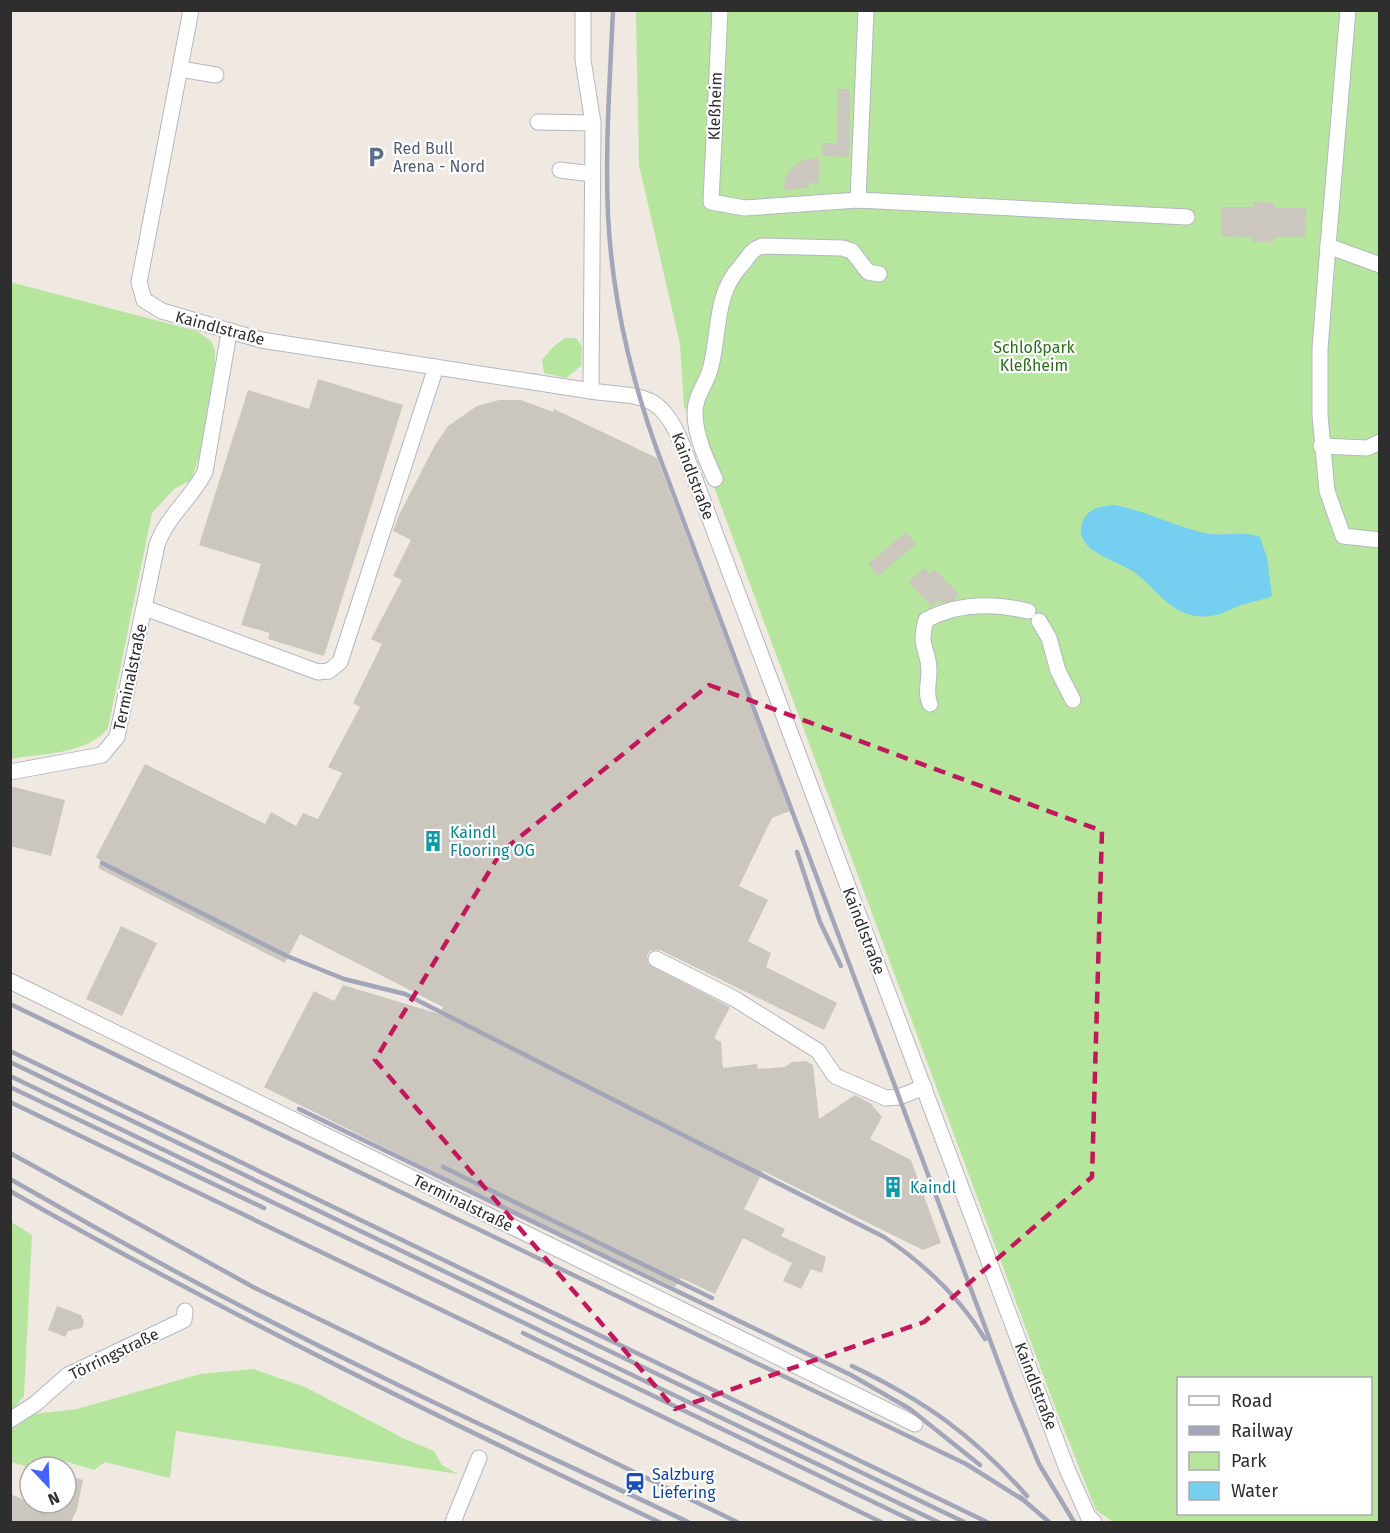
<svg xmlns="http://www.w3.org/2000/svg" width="1390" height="1533" font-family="'Fira Sans',sans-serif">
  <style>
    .green { fill: #b6e59e; fill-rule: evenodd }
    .water { fill: #75cff0 }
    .building { fill: #cbc7bf }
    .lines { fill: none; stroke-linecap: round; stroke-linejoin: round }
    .minor-casing { stroke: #b4b7c1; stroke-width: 17 }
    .minor { stroke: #fff; stroke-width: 15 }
    .rail { stroke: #a3a6b8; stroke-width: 4.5 }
    .marked { fill: none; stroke: #c2185b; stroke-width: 4.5; stroke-dasharray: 12 8; stroke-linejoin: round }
    .labels { text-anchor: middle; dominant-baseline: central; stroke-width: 4.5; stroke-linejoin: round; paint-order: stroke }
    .street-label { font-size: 16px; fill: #2e2e2e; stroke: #fff }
    .service-label { font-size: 16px; fill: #4e5e75; stroke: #fff; text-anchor: start }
    .park-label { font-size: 16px; fill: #2c6e1b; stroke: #fff }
    .culture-label { font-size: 16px; fill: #0d838f; stroke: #fff; text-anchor: start }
    .transit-label { font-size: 16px; fill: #164399; stroke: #fff; text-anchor: start }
  </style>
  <rect width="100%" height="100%" fill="#efe9e1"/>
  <g class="green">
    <path d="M 636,11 L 1379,11 L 1379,1522 L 1113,1522 L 1096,1510 L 1052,1399 L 684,406 L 680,344 L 639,165 ZM 1178,1378 L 1370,1378 L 1370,1514 L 1178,1514 Z"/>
    <path d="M 10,282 L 197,331 L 211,341 L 215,351 C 214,393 207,440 191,480 L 174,489 L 152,513 L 108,728 C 87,755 41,753 11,759 Z"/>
    <polygon points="565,338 576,338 582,347 581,366 566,378 544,373 542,360 553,347"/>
    <polygon points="11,1222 32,1235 24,1396 11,1412"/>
    <path d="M 253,1369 L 305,1387 L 405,1439 L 434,1451 L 442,1465 L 458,1474 L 176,1431 L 170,1478 L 105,1462 L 94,1470 L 61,1460 C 41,1468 31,1469 11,1462 L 10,1425 L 18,1416 L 77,1409 L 200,1374 Z"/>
  </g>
  <path class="water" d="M 1115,505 C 1146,511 1174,526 1205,533 C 1223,537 1244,530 1260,537 L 1267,558 L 1272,596 C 1263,600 1254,601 1245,604 C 1228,609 1217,619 1197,616 C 1169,613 1155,587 1134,572 C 1116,559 1068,550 1084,519 C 1090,507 1103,506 1115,505 Z"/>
  <g class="building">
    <polygon points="838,89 850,89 849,157 822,156 823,143 837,143"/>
    <polygon points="819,157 819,183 808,184 809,188 784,190 786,176 793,167 803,160"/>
    <polygon points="1253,202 1275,203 1275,208 1306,208 1305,237 1274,237 1274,242 1252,242 1252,237 1221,236 1221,207 1253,207"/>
    <polygon points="318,379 403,405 324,656 268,639 270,633 241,625 261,564 199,545 248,390 309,409"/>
    <polygon points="499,400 521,400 553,412 554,409 657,458 790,811 772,818 739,886 768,900 748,941 771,953 766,967 837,1003 824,1030 660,950 650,951 647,955 648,964 730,1007 714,1038 721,1042 723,1068 757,1064 758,1069 785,1067 792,1062 806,1061 813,1065 819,1119 855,1095 870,1103 882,1117 870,1139 911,1160 941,1243 923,1250 763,1171 744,1209 785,1229 781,1236 826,1257 822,1273 811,1269 801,1289 783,1281 792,1263 743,1238 715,1294 681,1278 675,1287 498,1204 264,1087 314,991 334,1001 343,985 439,1014 443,1007 300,934 285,963 98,868 101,861 96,857 145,764 265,824 271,812 296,826 303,813 318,819 342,773 328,767 360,707 353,703 382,644 371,639 402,580 393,576 411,540 393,531 399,515 435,445 448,426 477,406"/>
    <polygon points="906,532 916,544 878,576 868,564"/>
    <polygon points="923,568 930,574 934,569 959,594 954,600 941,603 938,600 932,606 908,582"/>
    <polygon points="10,786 65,800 51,856 10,846"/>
    <polygon points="121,926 157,943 122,1016 86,999"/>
    <polygon points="57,1306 81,1315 84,1322 82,1328 68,1331 65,1337 48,1330"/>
    <polygon points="66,1475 83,1480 77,1509 71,1522 10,1522 10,1494 44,1508 46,1503 66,1503"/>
  </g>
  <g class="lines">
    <defs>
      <g id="minor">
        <polyline points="191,10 141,272 139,282 144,300 162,311 261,340 591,391"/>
        <path d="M 583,10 L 583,60 L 593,123 L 591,391 C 637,398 657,389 679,437 L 1067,1469 L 1088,1516 L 1094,1522"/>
        <polyline points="720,10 711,202 745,208 858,200 1187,217"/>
        <polyline points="1348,10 1328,246 1320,349 1320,415 1327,491 1343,536 1380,540"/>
        <polyline points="180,69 216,75"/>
        <polyline points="538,122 593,123"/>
        <polyline points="560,170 592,174"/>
        <polyline points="858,200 866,10"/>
        <polyline points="1328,246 1380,265"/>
        <polyline points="1321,446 1367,448 1380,442"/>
        <path d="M 715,479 C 706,459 695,435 695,413 C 695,396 705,386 710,370 C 720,335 714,295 740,267 C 749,257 750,250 762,246 L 842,248 L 852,251 L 868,272 L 879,274"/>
        <polyline points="145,608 318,672 329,671 340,662 436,367"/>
        <polyline points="1039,621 1049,638 1058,671 1073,700"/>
        <path d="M 930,704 C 925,693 929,684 929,671 C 929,648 918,649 926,620 C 957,603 994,603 1028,611"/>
        <path d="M 10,772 L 102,755 L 117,737 L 157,545 C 167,516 191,499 205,472 L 229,333"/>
        <polyline points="656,959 735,999 818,1051 835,1076 886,1098 899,1097 924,1087"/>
        <polyline points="10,981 915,1424"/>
        <polyline points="10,1420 35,1404 68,1375 184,1320 185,1311"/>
        <polyline points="453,1522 479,1458"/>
      </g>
    </defs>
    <use href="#minor" class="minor-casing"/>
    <use href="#minor" class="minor"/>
    <g class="rail">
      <path d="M 613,10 C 610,78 605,147 608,215 C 612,295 630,375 657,450 L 1012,1399 L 1039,1464 L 1074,1522"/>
      <polyline points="797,852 820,922 841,966"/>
      <path d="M 102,863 L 287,956 L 344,979 L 405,994 L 884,1237 C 923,1263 960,1298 985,1339"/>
      <polyline points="10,1004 966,1464 1025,1501"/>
      <polyline points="10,1051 987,1522"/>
      <polyline points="10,1062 964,1522"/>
      <polyline points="10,1076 938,1522"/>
      <polyline points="10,1087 264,1208"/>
      <polyline points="10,1102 881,1522"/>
      <polyline points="299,1109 851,1375 910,1409 980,1465"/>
      <polyline points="10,1153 255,1288 737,1522"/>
      <polyline points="443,1167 712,1298"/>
      <path d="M 10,1179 C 134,1251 260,1318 388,1380 C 487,1429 588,1474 688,1522"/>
      <path d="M 10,1191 C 222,1312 440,1418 659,1522"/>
      <polyline points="523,1333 915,1522"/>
      <path d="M 852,1366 C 925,1401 973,1435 1027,1496"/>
      <polyline points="1020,1497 1049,1522"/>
    </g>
  </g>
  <path class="marked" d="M 709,685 L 1102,831 L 1092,1177 L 924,1322 L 675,1409 L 375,1060 L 501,852 Z"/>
  <defs>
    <symbol id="parking-bare" viewBox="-9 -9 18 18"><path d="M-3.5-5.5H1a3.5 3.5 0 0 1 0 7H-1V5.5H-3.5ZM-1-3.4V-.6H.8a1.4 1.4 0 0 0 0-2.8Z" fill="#5c6f8a" stroke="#fff" stroke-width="2.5" paint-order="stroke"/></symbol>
    <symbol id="building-bare" viewBox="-9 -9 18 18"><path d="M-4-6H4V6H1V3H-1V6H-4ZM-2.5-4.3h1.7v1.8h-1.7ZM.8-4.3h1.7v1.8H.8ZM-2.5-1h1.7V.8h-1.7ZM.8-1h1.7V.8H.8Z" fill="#0f9aa8" stroke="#fff" stroke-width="2.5" paint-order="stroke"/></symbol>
    <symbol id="station-bare" viewBox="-9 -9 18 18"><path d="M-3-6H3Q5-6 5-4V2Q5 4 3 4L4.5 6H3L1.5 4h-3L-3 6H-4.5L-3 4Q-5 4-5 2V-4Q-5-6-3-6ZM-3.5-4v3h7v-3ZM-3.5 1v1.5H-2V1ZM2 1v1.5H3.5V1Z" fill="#1a4fb4" stroke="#fff" stroke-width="2.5" paint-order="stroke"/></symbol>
  </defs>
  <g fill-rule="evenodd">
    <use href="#parking-bare" x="361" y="142" width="30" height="30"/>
    <use href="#building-bare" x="418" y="826" width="30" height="30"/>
    <use href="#building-bare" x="878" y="1172" width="30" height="30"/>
    <use href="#station-bare" x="620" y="1468" width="30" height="30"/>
  </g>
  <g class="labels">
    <g class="street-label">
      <text transform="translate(715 106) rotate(-88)">Kleßheim</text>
      <text transform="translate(220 328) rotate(15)">Kaindlstraße</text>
      <text transform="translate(693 476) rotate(69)">Kaindlstraße</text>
      <text transform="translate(130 677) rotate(-78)">Terminalstraße</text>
      <text transform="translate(864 931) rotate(69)">Kaindlstraße</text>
      <text transform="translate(463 1203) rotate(26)">Terminalstraße</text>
      <text transform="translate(114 1354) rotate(-26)">Törringstraße</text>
      <text transform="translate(1036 1386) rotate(69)">Kaindlstraße</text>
    </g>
    <g class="service-label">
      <text x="393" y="148">Red Bull<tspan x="393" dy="18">Arena - Nord</tspan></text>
    </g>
    <g class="park-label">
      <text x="1034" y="347">Schloßpark<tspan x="1034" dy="18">Kleßheim</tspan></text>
    </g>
    <g class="culture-label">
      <text x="450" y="832">Kaindl<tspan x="450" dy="18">Flooring OG</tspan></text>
      <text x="910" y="1187">Kaindl</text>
    </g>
    <g class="transit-label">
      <text x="652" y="1474">Salzburg<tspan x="652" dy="18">Liefering</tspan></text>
    </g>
  </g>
  <rect width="1390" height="1533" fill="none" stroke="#2e2e2e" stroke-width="24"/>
  <rect x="1177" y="1377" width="195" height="138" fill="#ffffff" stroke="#ababab" stroke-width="1.5"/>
  <rect x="1189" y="1396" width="30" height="9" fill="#ffffff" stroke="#ababab" stroke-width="1.5"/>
  <text x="1231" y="1407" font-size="18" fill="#2e2e2e">Road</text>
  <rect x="1189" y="1426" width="30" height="9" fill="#a3a6b8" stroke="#ababab" stroke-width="1.5"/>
  <text x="1231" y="1437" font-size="18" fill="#2e2e2e">Railway</text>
  <rect x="1189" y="1452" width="30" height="18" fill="#b6e59e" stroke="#ababab" stroke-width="1.5"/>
  <text x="1231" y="1467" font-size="18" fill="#2e2e2e">Park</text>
  <rect x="1189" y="1482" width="30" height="18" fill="#75cff0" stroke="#ababab" stroke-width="1.5"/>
  <text x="1231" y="1497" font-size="18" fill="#2e2e2e">Water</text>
  <g transform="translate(48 1485) rotate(157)"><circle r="28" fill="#ffffff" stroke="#ababab" stroke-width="1.5"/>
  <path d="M0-4.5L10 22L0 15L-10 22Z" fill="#4264fb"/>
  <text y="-9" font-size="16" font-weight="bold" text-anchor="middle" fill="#2e2e2e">N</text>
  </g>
</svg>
